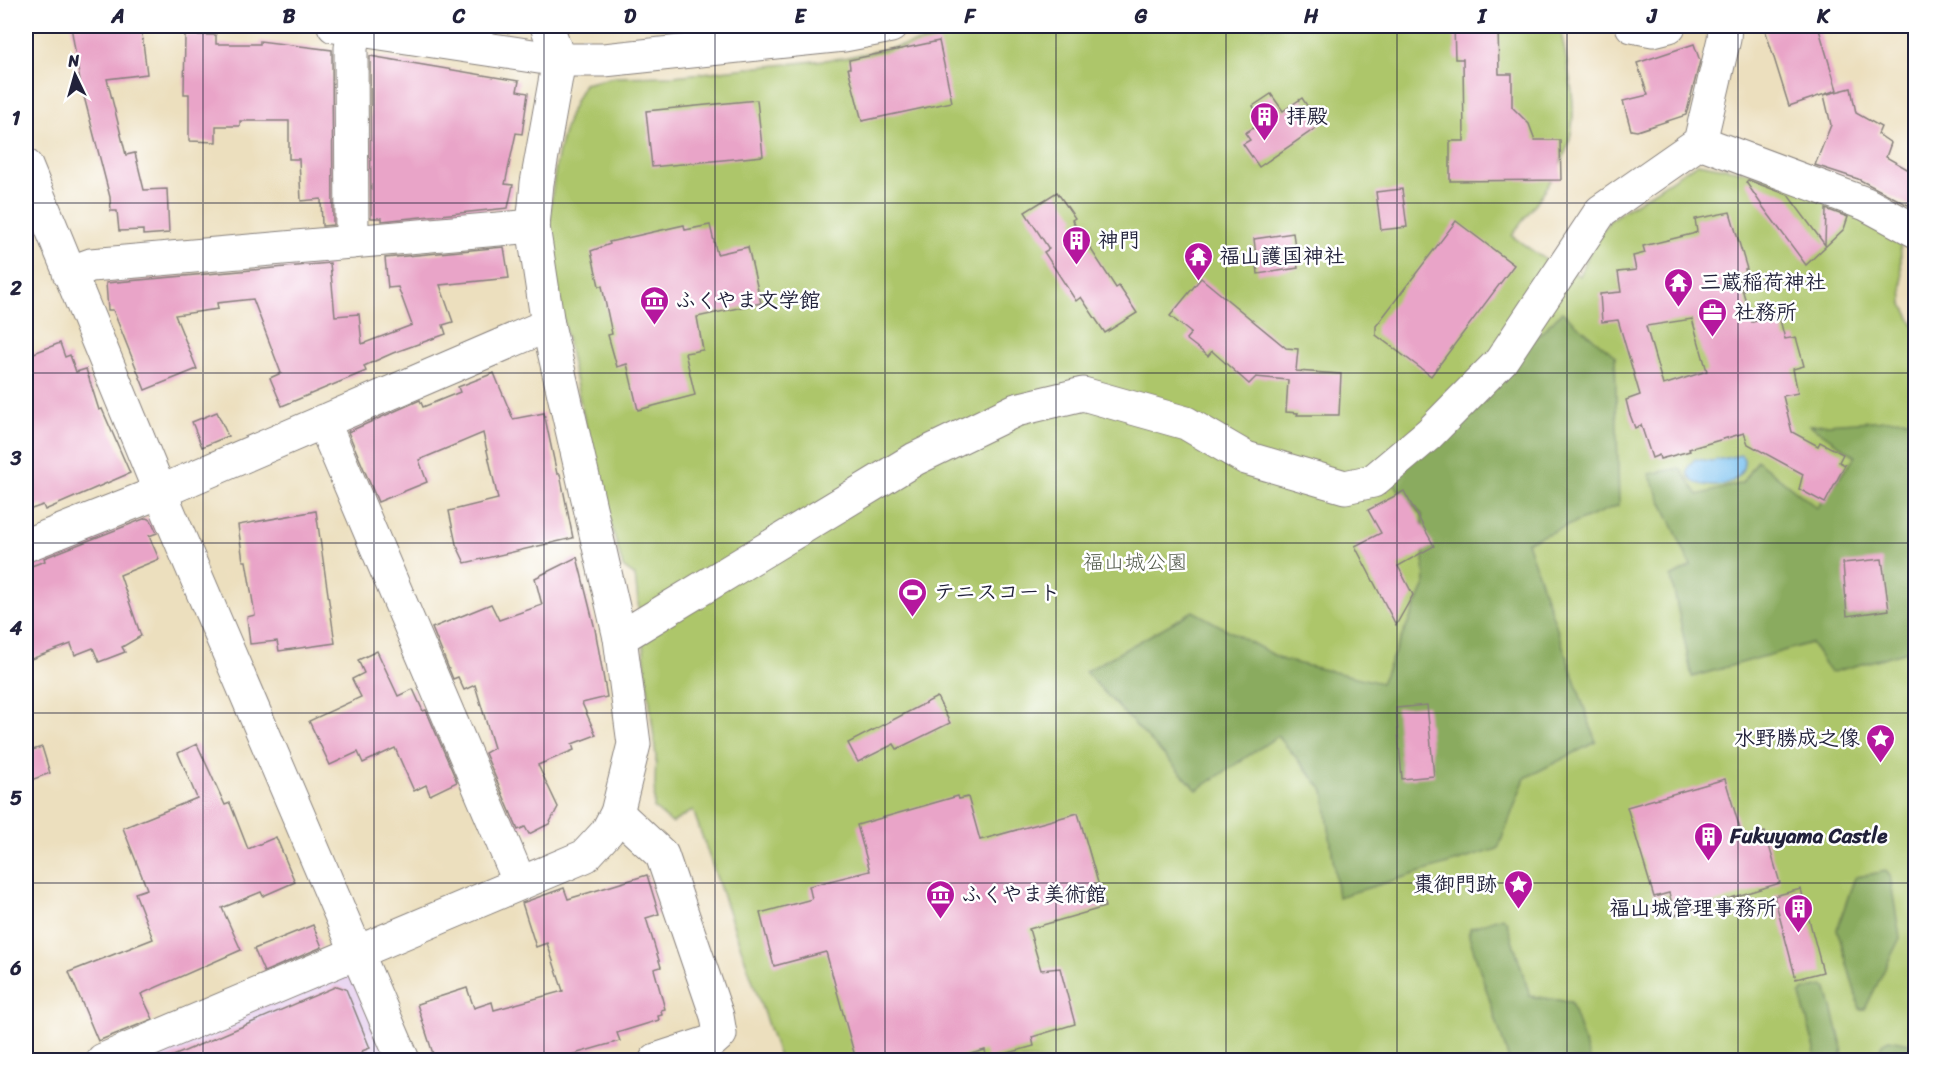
<svg xmlns="http://www.w3.org/2000/svg" width="1941" height="1086" font-family="Sriracha,'Klee One',sans-serif">
  <style>
    .built { fill: #e7d2ef }
    .green { fill: #adc66b; stroke: #687453; stroke-width: 1.5 }
    .forest { fill: #8aab5f; stroke: #56664d; stroke-width: 1.5 }
    .water { fill: #77bfef; stroke: #4c7095; stroke-width: 1.5 }
    .building { fill: #e9a4c8; fill-rule: evenodd }
    .lines { fill: none; stroke-linecap: round; stroke-linejoin: round }
    .minor-casing { stroke: #87807c; stroke-width: 35 }
    .minor { stroke: #fff; stroke-width: 33 }
    .grid { fill: none; stroke: #22223b; stroke-width: 1.5; stroke-opacity: 0.55 }
    .labels { text-anchor: middle; dominant-baseline: central; stroke-width: 5; stroke-linejoin: round; paint-order: stroke }
    .poi-label { font-size: 21px; font-weight: bold; fill: #22223b; stroke: #fff; text-anchor: start }
    .park-label { font-size: 21px; fill: #535b4c; stroke: #fff }
    .neatline { fill: none; stroke: #22223b; stroke-width: 2 }
    .grid-label { font-size: 20px; text-anchor: middle; font-weight: bold; fill: #22223b }
  </style>
  <rect width="100%" height="100%" fill="#fff"/>
  <filter id="ink" filterUnits="userSpaceOnUse"><feTurbulence type="fractalNoise" baseFrequency=".0167" numOctaves="2"/><feDisplacementMap in="SourceGraphic" scale="12" xChannelSelector="R" yChannelSelector="G"/><feConvolveMatrix kernelMatrix="1 2 1 2 8 2 1 2 1" color-interpolation-filters="sRGB"/></filter>
  <filter id="wash" filterUnits="userSpaceOnUse"><feTurbulence type="fractalNoise" baseFrequency=".008" numOctaves="4" result="noise"/><feDisplacementMap in="SourceGraphic" scale="24" xChannelSelector="R" yChannelSelector="G"/><feGaussianBlur stdDeviation="1.35" result="paint"/><feColorMatrix in="noise" values="0 0 0 0 0 0 0 0 0 0 0 0 0 0 0 0 0 1.4 0 .05"/><feComposite in="paint" operator="in"/></filter>
  <g filter="url(#wash)">
    <rect width="100%" height="100%" fill="#ecdfbe"/>
    <polygon class="built" points="354,957 398,1060 113,1060"/>
    <path class="green" d="M 996,26 L 1560,26 C 1566,63 1581,107 1568,145 C 1557,179 1532,207 1512,236 L 1540,256 L 1580,276 L 1593,243 L 1611,219 L 1697,163 L 1769,176 L 1900,236 L 1903,304 L 1916,330 L 1915,1060 L 780,1060 L 693,810 L 672,823 L 654,808 L 656,756 L 635,576 L 623,567 C 600,487 579,405 564,323 C 560,300 553,275 551,252 C 547,200 558,128 584,84 L 615,77 L 674,76 L 843,58 Z"/>
    <g class="forest">
      <polygon points="1562,312 1615,356 1619,505 1527,542 1596,742 1525,778 1498,849 1338,897 1324,791 1278,736 1197,790 1085,672 1193,611 1283,660 1381,683 1425,585 1422,515 1391,481"/>
      <polygon points="1903,419 1915,423 1915,649 1830,673 1811,643 1692,677 1671,577 1691,566 1649,474 1680,468 1698,495 1742,483 1757,460 1817,508 1855,456 1810,425"/>
      <polygon points="1886,871 1890,876 1900,938 1865,1009 1860,1009 1837,929 1854,880 1857,877"/>
      <polygon points="1502,917 1506,920 1530,996 1571,1002 1590,1060 1509,1060 1469,936 1470,928"/>
      <polygon points="1823,986 1827,989 1843,1049 1841,1060 1813,1060 1815,1049 1800,995 1804,990"/>
      <polygon points="1889,1039 1915,1044 1915,1060 1881,1060 1877,1056 1883,1042"/>
    </g>
    <path class="water" d="M 1741,455 L 1744,459 C 1746,501 1664,488 1695,459 L 1712,461 Z"/>
    <g id="blocks">
      <g class="building">
        <polygon points="71,26 141,26 147,74 107,79 126,155 135,153 144,190 167,189 169,233 143,235 143,230 119,231 117,211 111,211 110,197 80,81"/>
        <polygon points="1454,26 1498,26 1499,74 1512,74 1512,107 1529,124 1535,140 1560,140 1561,180 1450,181 1450,141 1464,141 1463,59 1455,59"/>
        <polygon points="1764,26 1818,26 1837,90 1789,106"/>
        <polygon points="185,35 216,35 216,44 260,44 260,41 332,50 333,225 322,226 321,199 301,201 299,159 289,159 289,121 240,121 240,126 216,126 216,142 189,141 189,94 184,94"/>
        <polygon points="939,41 952,102 862,121 848,68 850,68 849,60"/>
        <polygon points="1694,44 1700,61 1686,115 1637,131 1631,130 1623,101 1648,95 1637,63"/>
        <polygon points="370,56 519,81 517,91 528,93 522,134 516,133 505,184 513,185 508,208 382,221 382,218 371,218"/>
        <polygon points="1851,88 1856,113 1881,127 1878,134 1891,143 1886,157 1916,174 1916,209 1858,179 1815,165 1831,125 1824,95"/>
        <polygon points="1271,94 1283,111 1302,98 1320,125 1259,167 1243,144 1250,140 1245,133 1263,122 1253,106"/>
        <polygon points="757,100 763,156 652,167 646,111"/>
        <polygon points="1748,180 1788,195 1825,245 1826,209 1848,217 1844,229 1806,265 1763,207 1746,182"/>
        <polygon points="1402,189 1407,227 1381,230 1376,192"/>
        <polygon points="1057,192 1075,218 1072,220 1116,288 1119,286 1137,313 1105,333 1081,297 1076,301 1044,252 1049,249 1025,212"/>
        <path d="M 1730,212 L 1747,269 L 1745,269 L 1746,273 L 1738,275 L 1752,322 L 1779,316 L 1785,339 L 1796,337 L 1804,366 L 1793,369 L 1798,393 L 1783,396 L 1792,432 L 1818,446 L 1820,442 L 1843,454 L 1839,462 L 1845,465 L 1825,503 L 1799,489 L 1803,474 L 1748,444 L 1744,433 L 1689,449 L 1690,451 L 1660,459 L 1659,455 L 1652,458 L 1641,425 L 1635,428 L 1629,412 L 1626,400 L 1640,395 L 1618,320 L 1602,322 L 1600,294 L 1621,292 L 1618,272 L 1636,270 L 1633,256 L 1645,253 L 1643,246 L 1692,234 L 1697,232 L 1695,219 ZM 1692,319 L 1707,371 L 1663,385 L 1646,326 Z"/>
        <polygon points="1456,221 1514,265 1431,376 1376,335 1376,326"/>
        <polygon points="684,225 685,230 710,225 717,254 748,247 761,303 697,317 703,350 685,353 695,395 638,410 627,364 617,367 608,335 612,334 602,286 599,286 591,251 610,244 609,242"/>
        <polygon points="1293,233 1298,268 1258,274 1254,239"/>
        <polygon points="504,247 509,278 440,285 453,322 443,325 446,334 393,353 364,366 366,371 282,406 270,378 281,373 253,299 217,303 218,309 175,315 197,369 145,390 113,310 108,310 106,283 330,263 335,316 359,314 362,344 412,325 398,287 388,288 385,258"/>
        <polygon points="1201,278 1286,348 1298,349 1296,371 1341,374 1339,415 1297,415 1298,413 1286,412 1288,380 1256,377 1249,384 1212,351 1208,356 1186,339 1191,333 1170,316"/>
        <polygon points="60,343 65,357 70,355 76,372 86,369 99,410 102,409 130,473 45,510 43,505 26,511 26,356"/>
        <polygon points="494,373 513,419 544,413 557,474 560,474 573,538 465,563 456,544 449,511 498,499 483,433 419,460 427,482 378,502 348,432 420,400 423,407 460,392 458,387"/>
        <polygon points="217,412 228,436 202,447 192,422"/>
        <polygon points="1404,491 1434,546 1398,566 1413,595 1396,625 1355,546 1381,533 1368,510"/>
        <polygon points="316,511 335,643 279,651 277,641 250,644 247,617 255,615 246,561 243,561 238,525"/>
        <polygon points="146,518 151,520 157,533 149,536 159,559 120,575 141,636 122,647 125,652 99,662 93,648 75,655 71,644 26,661 26,568 45,561 44,558"/>
        <polygon points="577,557 595,629 607,697 582,703 596,735 572,744 574,750 538,765 558,807 549,824 529,834 525,827 518,830 485,753 494,748 475,685 464,690 458,677 453,679 432,628 491,604 499,620 542,605 535,578"/>
        <polygon points="1882,559 1889,610 1847,616 1843,563"/>
        <polygon points="377,651 398,696 413,689 423,711 426,710 457,782 430,795 426,785 414,791 395,748 363,763 358,752 330,765 309,721 361,697 352,679 364,673 358,660"/>
        <polygon points="937,697 950,723 897,749 894,744 858,762 848,743"/>
        <polygon points="1427,705 1434,776 1402,779 1396,708"/>
        <polygon points="197,744 225,805 230,803 248,849 276,837 295,882 263,896 261,892 222,908 241,950 141,994 153,1019 98,1041 69,972 153,939 135,893 147,889 123,828 197,798 178,753"/>
        <polygon points="42,747 50,773 26,782 26,752"/>
        <polygon points="1725,779 1743,839 1765,832 1780,883 1675,915 1669,893 1654,897 1627,807"/>
        <polygon points="958,796 959,799 968,797 980,840 1078,813 1105,907 1029,929 1041,970 1060,968 1075,1024 1032,1037 1034,1046 987,1059 985,1050 949,1060 856,1060 826,952 774,966 760,913 812,899 809,886 870,871 857,825"/>
        <polygon points="647,875 659,914 646,918 661,967 654,969 665,1009 661,1010 662,1015 658,1016 659,1020 617,1033 620,1041 553,1060 435,1060 417,1004 467,988 474,1008 492,1002 494,1010 563,991 547,943 536,947 522,903 564,888 568,899"/>
        <polygon points="1801,889 1823,972 1796,979 1774,896"/>
        <polygon points="313,925 322,947 264,972 254,949"/>
        <polygon points="337,986 346,989 370,1048 362,1051 366,1060 164,1060"/>
      </g>
    </g>
  </g>
  <g filter="url(#ink)">
    <use href="#blocks" fill-opacity="0" stroke="#87807c" stroke-width="1.5"/>
    <g class="lines">
      <defs>
        <g id="minor">
          <polyline points="334,26 559,60 604,60 844,35 891,26"/>
          <polyline points="1632,26 1653,30 1669,26"/>
          <polyline points="1700,142 1866,204 1916,231"/>
          <polyline points="26,166 160,492 403,1060"/>
          <polyline points="352,242 351,48 355,29"/>
          <polyline points="69,273 91,265 533,226"/>
          <polyline points="323,421 520,883"/>
          <polyline points="26,545 160,492 548,325"/>
          <polyline points="620,638 915,459 1016,410 1083,394 1186,423 1246,458 1345,487 1373,481 1429,434 1501,361 1601,211 1700,142 1724,39 1725,26"/>
          <polyline points="617,813 662,855 717,1016 720,1034 711,1042 656,1060"/>
          <polyline points="103,1060 585,856 607,832 617,813 634,744 620,638 548,325 533,226 537,183 559,60 547,26"/>
        </g>
      </defs>
      <use href="#minor" class="minor-casing"/>
      <use href="#minor" class="minor"/>
    </g>
  </g>
  <path class="grid" d="M 203,26 L 203,1060M 374,26 L 374,1060M 544,26 L 544,1060M 715,26 L 715,1060M 885,26 L 885,1060M 1056,26 L 1056,1060M 1226,26 L 1226,1060M 1397,26 L 1397,1060M 1567,26 L 1567,1060M 1738,26 L 1738,1060M 26,203 L 1916,203M 26,373 L 1916,373M 26,543 L 1916,543M 26,713 L 1916,713M 26,883 L 1916,883"/>
  <defs>
    <symbol id="building-pin" viewBox="-11 -11 22 30"><path d="M0 17L-7.5 6A9.5 9.5 0 1 1 7.5 6Z" fill="#b5179e" stroke="#fff"/><path d="M-4-6H4V6H1V3H-1V6H-4ZM-2.5-4.3h1.7v1.8h-1.7ZM.8-4.3h1.7v1.8H.8ZM-2.5-1h1.7V.8h-1.7ZM.8-1h1.7V.8H.8Z" fill="#fff"/></symbol>
    <symbol id="temple-pin" viewBox="-11 -11 22 30"><path d="M0 17L-7.5 6A9.5 9.5 0 1 1 7.5 6Z" fill="#b5179e" stroke="#fff"/><path d="M0-6L5-2H3V0L6.5 2.5H4V6H1.5V3h-3V6H-4V2.5H-6.5L-3 0V-2H-5Z" fill="#fff"/></symbol>
    <symbol id="museum-pin" viewBox="-11 -11 22 30"><path d="M0 17L-7.5 6A9.5 9.5 0 1 1 7.5 6Z" fill="#b5179e" stroke="#fff"/><path d="M0-6L6-3V-2H-6V-3ZM-5-1h2V3h-2ZM-1-1h2V3h-2ZM3-1h2V3H3ZM-6 4H6V6H-6Z" fill="#fff"/></symbol>
    <symbol id="office-pin" viewBox="-11 -11 22 30"><path d="M0 17L-7.5 6A9.5 9.5 0 1 1 7.5 6Z" fill="#b5179e" stroke="#fff"/><path d="M-6-3h4V-5.5h4V-3h4V5H-6ZM-1-4.5V-3h2v-1.5ZM-6 0V1H6V0Z" fill="#fff"/></symbol>
    <symbol id="stadium-pin" viewBox="-11 -11 22 30"><path d="M0 17L-7.5 6A9.5 9.5 0 1 1 7.5 6Z" fill="#b5179e" stroke="#fff"/><path d="M0-5a6.5 5 0 1 0 0 10a6.5 5 0 1 0 0-10ZM-3.5-1.8h7v3.6h-7Z" fill="#fff"/></symbol>
    <symbol id="sight-pin" viewBox="-11 -11 22 30"><path d="M0 17L-7.5 6A9.5 9.5 0 1 1 7.5 6Z" fill="#b5179e" stroke="#fff"/><path d="M0-6L1.8-2.2L6-1.7L2.9 1.2L3.7 5.4L0 3.3L-3.7 5.4L-2.9 1.2L-6-1.7L-1.8-2.2Z" fill="#fff"/></symbol>
  </defs>
  <g fill-rule="evenodd">
    <use href="#building-pin" x="1248" y="100" width="33" height="45"/>
    <use href="#building-pin" x="1060" y="224" width="33" height="45"/>
    <use href="#temple-pin" x="1182" y="240" width="33" height="45"/>
    <use href="#temple-pin" x="1662" y="266" width="33" height="45"/>
    <use href="#museum-pin" x="638" y="284" width="33" height="45"/>
    <use href="#office-pin" x="1696" y="296" width="33" height="45"/>
    <use href="#stadium-pin" x="896" y="576" width="33" height="45"/>
    <use href="#sight-pin" x="1864" y="722" width="33" height="45"/>
    <use href="#building-pin" x="1692" y="820" width="33" height="45"/>
    <use href="#sight-pin" x="1502" y="868" width="33" height="45"/>
    <use href="#museum-pin" x="924" y="878" width="33" height="45"/>
    <use href="#building-pin" x="1782" y="892" width="33" height="45"/>
  </g>
  <g class="labels">
    <g class="poi-label">
      <text x="1286" y="116">拝殿</text>
      <text x="1098" y="240">神門</text>
      <text x="1219" y="256">福山護国神社</text>
      <text x="1700" y="282">三蔵稲荷神社</text>
      <text x="675" y="300">ふくやま文学館</text>
      <text x="1734" y="312">社務所</text>
      <text x="934" y="592">テニスコート</text>
      <text x="1860" y="738" text-anchor="end">水野勝成之像</text>
      <text x="1730" y="836">Fukuyama Castle</text>
      <text x="1497" y="884" text-anchor="end">棗御門跡</text>
      <text x="961" y="894">ふくやま美術館</text>
      <text x="1777" y="908" text-anchor="end">福山城管理事務所</text>
    </g>
    <g class="park-label">
      <text x="1135" y="562">福山城公園</text>
    </g>
  </g>
  <rect width="1941" height="1086" fill="none" stroke="#fff" stroke-width="66"/>
  <g transform="translate(75 75) rotate(355)" stroke="#ffffff" stroke-width="4.5" paint-order="stroke">
  <path d="M0-4.5L10 22L0 15L-10 22Z" fill="#22223b"/>
  <text y="-9" font-size="16" font-weight="bold" text-anchor="middle" fill="#22223b">N</text>
  </g>
  <rect x="33" y="33" width="1875" height="1020" class="neatline"/>
  <g class="grid-label">
    <text x="118" y="23">A</text>
    <text x="289" y="23">B</text>
    <text x="459" y="23">C</text>
    <text x="630" y="23">D</text>
    <text x="800" y="23">E</text>
    <text x="970" y="23">F</text>
    <text x="1141" y="23">G</text>
    <text x="1311" y="23">H</text>
    <text x="1482" y="23">I</text>
    <text x="1652" y="23">J</text>
    <text x="1823" y="23">K</text>
    <text x="16" y="125">1</text>
    <text x="16" y="295">2</text>
    <text x="16" y="465">3</text>
    <text x="16" y="635">4</text>
    <text x="16" y="805">5</text>
    <text x="16" y="975">6</text>
  </g>
</svg>
